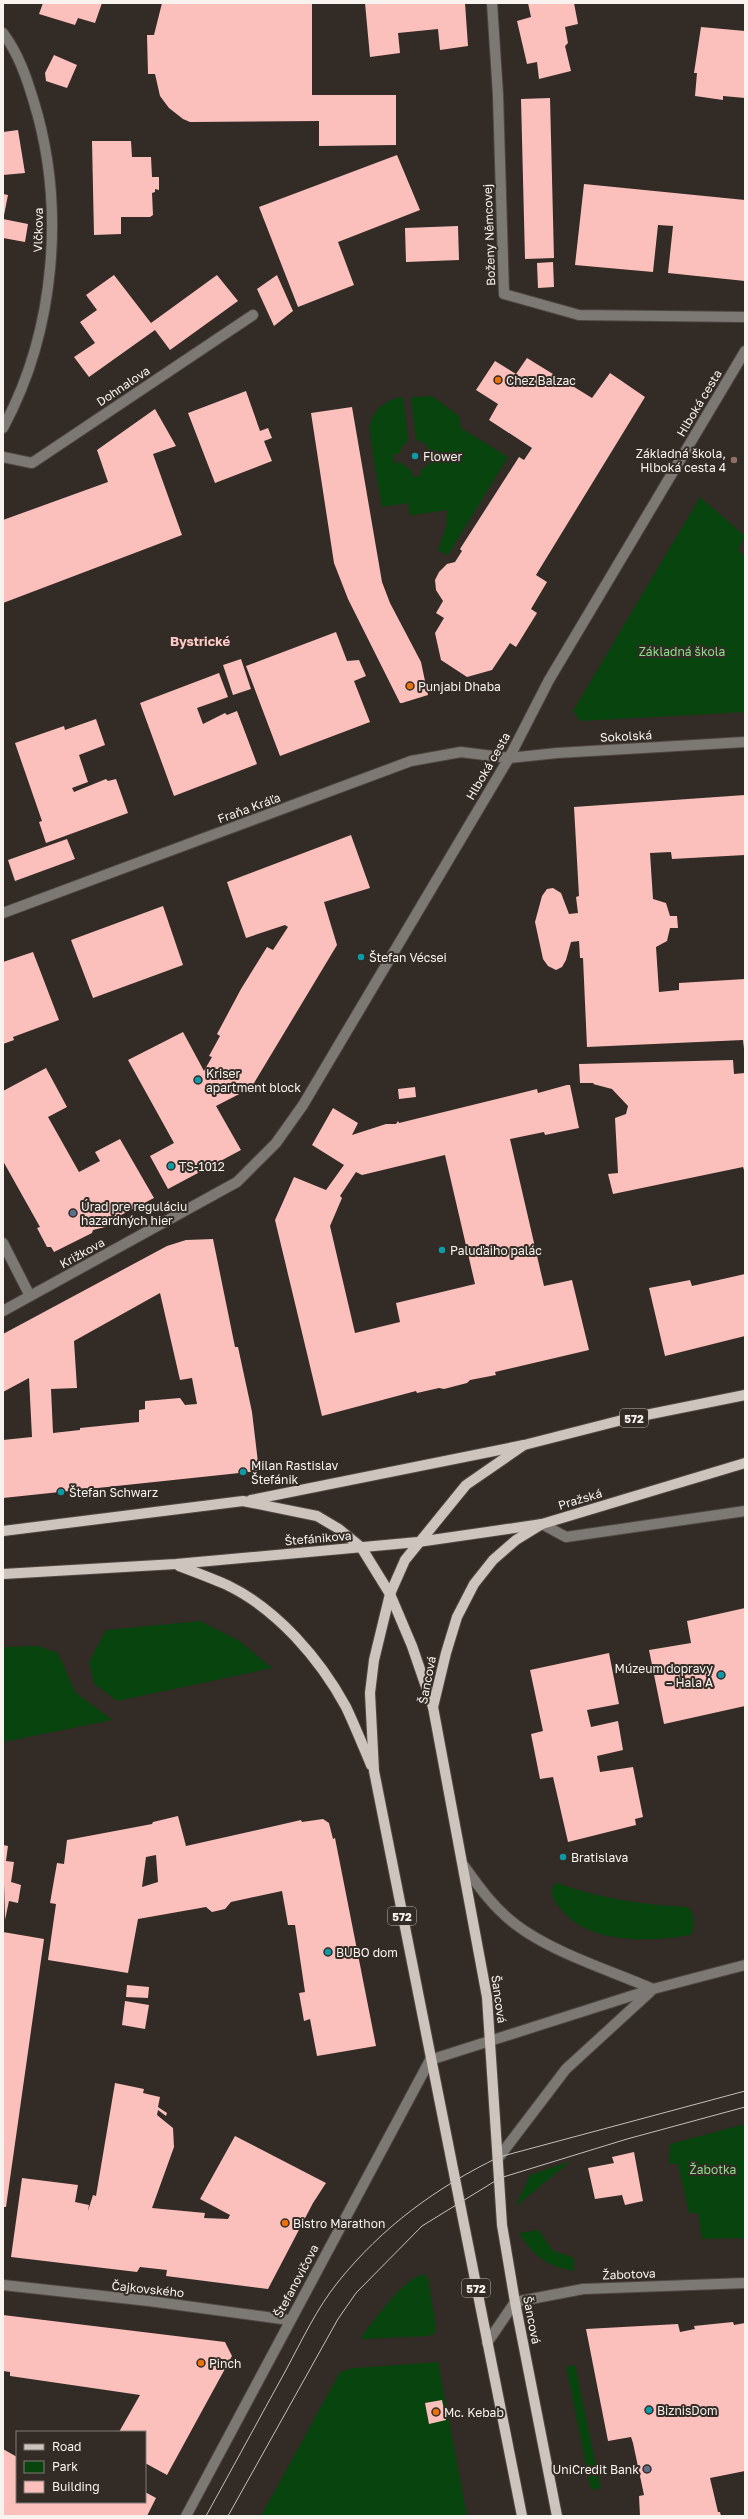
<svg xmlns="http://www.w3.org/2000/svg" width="748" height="2519" font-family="'Golos Text',sans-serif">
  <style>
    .green { fill: #08440e }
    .building { fill: #fcc0bc; fill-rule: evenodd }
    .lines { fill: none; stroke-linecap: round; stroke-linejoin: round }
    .minor-casing { stroke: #4f4741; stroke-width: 12 }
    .major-casing { stroke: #4f4741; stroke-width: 12 }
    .minor { stroke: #7c7975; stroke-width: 10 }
    .major { stroke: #ccc4bd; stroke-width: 10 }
    .tram { stroke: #c4bfb9; stroke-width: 1 }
    .food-dot { fill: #e8710a; stroke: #332b25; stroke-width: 1.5 }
    .culture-dot { fill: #0f9aa8; stroke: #332b25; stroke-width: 1.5 }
    .education-dot { fill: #8d6e63; stroke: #332b25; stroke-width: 1.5 }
    .service-dot { fill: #5c6f8a; stroke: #332b25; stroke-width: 1.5 }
    .labels { text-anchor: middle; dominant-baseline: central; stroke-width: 4; stroke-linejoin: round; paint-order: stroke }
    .shield { fill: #332b25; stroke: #bdb7b2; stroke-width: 1 }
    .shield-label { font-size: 11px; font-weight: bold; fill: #f8f3ee }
    .street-label { font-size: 12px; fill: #f8f3ee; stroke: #332b25 }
    .poi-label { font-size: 12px; fill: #f8f3ee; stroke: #332b25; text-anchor: start }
    .park-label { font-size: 12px; fill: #89df89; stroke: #332b25 }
    .neighbourhood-label { font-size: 13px; font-weight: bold; fill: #fec9c7; stroke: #332b25 }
  </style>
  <rect width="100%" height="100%" fill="#332b25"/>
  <g class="green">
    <path d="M 432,396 L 459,416 L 461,428 L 508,457 L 448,555 L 438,551 L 446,526 L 447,510 L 413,515 L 410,515 L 408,503 L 382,507 C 380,493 368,434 370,424 C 375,408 386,399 403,397 L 408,441 L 402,447 L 399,454 L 393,454 L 394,463 L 400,462 L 412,471 L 412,477 L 420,476 L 420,471 L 429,464 L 431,458 L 437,457 L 436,450 L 430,450 L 423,442 L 416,440 L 411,397 Z"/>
    <polygon points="700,497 745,536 738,550 745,557 745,712 580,721 573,711"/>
    <polygon points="200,1621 238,1640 272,1668 117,1701 94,1684 89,1662 106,1630"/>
    <polygon points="38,1646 58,1653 75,1692 112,1720 3,1742 3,1647"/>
    <path d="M 560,1882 L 560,1884 C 602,1899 644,1905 688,1907 C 695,1914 695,1926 691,1935 C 649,1942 587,1945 559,1907 C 554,1900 549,1893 554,1885 Z"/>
    <polygon points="745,2124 745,2238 702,2239 698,2213 689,2213 678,2164 669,2164 670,2144"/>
    <polygon points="571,2161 515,2207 530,2175"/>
    <path d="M 539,2230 L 552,2250 L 574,2258 L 574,2271 C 546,2266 534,2256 519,2233 Z"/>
    <path d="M 424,2274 L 428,2278 L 436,2327 L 435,2333 L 429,2336 L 362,2339 L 362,2336 C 377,2317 400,2281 424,2274 Z"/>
    <polygon points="438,2362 467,2516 261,2516 340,2372 354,2368"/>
    <polygon points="575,2365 601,2488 591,2490 566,2367"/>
  </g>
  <g class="building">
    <polygon points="43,3 102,3 95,23 78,18 75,25 39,14"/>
    <polygon points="162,3 312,3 312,95 396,95 396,145 319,146 319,121 190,122 183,119 169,108 160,96 155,74 148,74 147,35 154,35"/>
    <polygon points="365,3 465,3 468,46 440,50 438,29 398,33 400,53 370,57"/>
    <polygon points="528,3 574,3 578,24 565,27 568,43 565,46 571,71 539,79 537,62 527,64 517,21 531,17"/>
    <polygon points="701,27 745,31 745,98 723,96 723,100 695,96 697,73 694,73"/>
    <polygon points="54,55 77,65 67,88 46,81 45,73"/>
    <polygon points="550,98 554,258 525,259 521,99"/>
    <polygon points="18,130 25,173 3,175 3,132"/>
    <polygon points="92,141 131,141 132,157 151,157 152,177 159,177 159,190 155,189 155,192 152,193 153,215 150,217 121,217 121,234 94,235"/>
    <polygon points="397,155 420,210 338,242 354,285 298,307 259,207"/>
    <polygon points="584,184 745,200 745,281 668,273 673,226 658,225 653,272 575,265"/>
    <polygon points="3,194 8,195 4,215 3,215"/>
    <polygon points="3,219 28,224 25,242 3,238"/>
    <polygon points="458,226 459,260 406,262 405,228"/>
    <polygon points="553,262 554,287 538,288 537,263"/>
    <polygon points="114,275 151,323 217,275 238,301 170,350 155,330 89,377 74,357 95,343 80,322 97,310 86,295"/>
    <polygon points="277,275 293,311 274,326 257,289"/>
    <polygon points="527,358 592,398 610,373 645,397 536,575 547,582 531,609 537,613 516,647 510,643 492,670 467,677 441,660 435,633 444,618 436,613 443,601 436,590 435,580 439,572 447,564 455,562 462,551 460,549 519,457 524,460 532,448 489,420 498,404 476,390 495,361 516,374"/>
    <polygon points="246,391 260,431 268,428 272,438 264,441 272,461 215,483 188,413"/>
    <polygon points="352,407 382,582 390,603 421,662 428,695 402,703 400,703 348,599 334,563 311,413"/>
    <polygon points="155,409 176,446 153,454 182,535 3,603 3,520 108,482 97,450"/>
    <polygon points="336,632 347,661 359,660 366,676 354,681 370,722 280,756 246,666"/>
    <polygon points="241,659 251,689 233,695 223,665"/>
    <polygon points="219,673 228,697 197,708 203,724 225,713 227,715 237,711 257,764 174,796 140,703"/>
    <polygon points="96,719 105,745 79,755 88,782 72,788 74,792 106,779 108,781 116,779 128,813 46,843 39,822 42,821 15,743 64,726 65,730"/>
    <polygon points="745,795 745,855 672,859 671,852 650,853 653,899 666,903 670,916 677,916 678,928 670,928 667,941 656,947 659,992 679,990 679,983 745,979 745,1057 743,1040 587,1047 583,958 580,958 579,941 571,942 566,960 562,967 556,970 548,966 543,959 535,922 542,896 547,889 553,888 561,893 569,914 578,913 576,897 579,896 574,807"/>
    <polygon points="351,835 370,888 324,902 337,945 251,1088 216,1106 241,1150 168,1189 150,1156 174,1143 128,1060 183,1032 204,1071 212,1057 209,1056 220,1036 217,1034 241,989 267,947 273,950 288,927 285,925 246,938 227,882"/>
    <polygon points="67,839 75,859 15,881 8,860"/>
    <polygon points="163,906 183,965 93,998 71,940"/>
    <polygon points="33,952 59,1020 13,1037 14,1040 3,1044 3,962"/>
    <polygon points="733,1060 734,1074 745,1073 745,1173 743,1167 613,1194 608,1174 618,1173 615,1118 626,1114 628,1106 612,1089 593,1084 594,1083 580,1083 579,1064"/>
    <polygon points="46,1068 67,1107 48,1117 79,1172 100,1161 95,1152 120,1139 154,1198 119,1216 118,1219 107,1223 105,1227 93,1230 92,1233 54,1252 51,1247 47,1247 37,1228 40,1227 3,1161 3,1091"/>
    <path d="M 567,1085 L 570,1085 L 579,1128 L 545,1135 L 544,1132 L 510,1139 L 544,1286 L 572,1280 L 589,1350 L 495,1372 L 496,1375 L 470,1380 L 467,1383 L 444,1389 L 439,1388 L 417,1393 L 416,1391 L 322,1416 L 275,1220 L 294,1177 L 326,1190 L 344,1165 L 312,1145 L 333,1108 L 358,1123 L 352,1135 L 386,1124 L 396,1124 L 398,1121 L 399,1123 L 537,1089 L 538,1093 ZM 445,1155 L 475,1284 L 396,1303 L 400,1322 L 355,1333 L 330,1226 L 342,1198 L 340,1196 L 356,1172 L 362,1175 Z"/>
    <polygon points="415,1087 416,1097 399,1099 398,1089"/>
    <path d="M 213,1239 L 235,1347 L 238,1347 L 252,1412 L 259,1471 L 3,1498 L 3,1440 L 32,1437 L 29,1378 L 3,1392 L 3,1334 L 167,1246 L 186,1240 ZM 160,1293 L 180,1380 L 192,1378 L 197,1404 L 185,1405 L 180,1398 L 145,1401 L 145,1409 L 139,1410 L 139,1422 L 80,1428 L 80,1430 L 53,1433 L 51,1389 L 77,1388 L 74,1341 Z"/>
    <polygon points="745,1274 745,1336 665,1356 649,1288 690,1280 692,1286"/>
    <polygon points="745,1608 745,1706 664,1724 649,1650 691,1643 687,1621"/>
    <polygon points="609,1653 619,1704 587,1710 591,1727 618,1721 623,1750 597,1756 600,1772 633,1767 643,1817 635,1819 636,1825 568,1842 553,1777 540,1779 531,1734 543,1731 530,1670"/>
    <path d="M 178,1816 L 186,1846 L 301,1820 L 302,1822 L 323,1819 L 329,1823 L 333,1839 L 335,1838 L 376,2046 L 317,2056 L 310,2019 L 304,2021 L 299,1993 L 305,1992 L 295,1925 L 288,1925 L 282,1891 L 231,1902 L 225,1909 L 212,1912 L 206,1907 L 138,1919 L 128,1973 L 48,1960 L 56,1904 L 50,1903 L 57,1863 L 64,1864 L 67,1840 L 152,1824 L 153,1822 ZM 156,1855 L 158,1882 L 142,1887 L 146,1857 Z"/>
    <polygon points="3,1845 8,1846 6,1861 14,1862 11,1882 21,1885 18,1903 9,1901 5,1920"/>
    <polygon points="3,1932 44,1939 6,2207 3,2207"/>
    <polygon points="127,1985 149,1987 148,1998 126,1997"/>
    <polygon points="125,2001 149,2005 145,2029 122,2025"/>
    <polygon points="115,2083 144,2089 143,2093 160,2097 158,2107 167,2113 166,2116 158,2110 157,2115 173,2128 174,2147 152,2208 205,2213 204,2218 228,2219 230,2215 200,2199 235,2136 326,2183 313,2203 268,2289 166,2276 167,2270 140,2267 137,2272 11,2257 22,2178 78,2185 75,2202 89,2205 88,2211 93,2195 96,2196"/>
    <polygon points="634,2152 643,2201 625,2205 622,2195 595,2199 588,2168 614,2163 612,2157"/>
    <polygon points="3,2315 225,2342 232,2356 167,2475 145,2463 145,2432 119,2432 140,2395 10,2376 10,2372 3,2371"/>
    <polygon points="733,2322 734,2325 745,2323 745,2471 710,2478 718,2512 720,2512 721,2516 640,2516 639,2496 644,2495 633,2443 631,2437 608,2441 586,2329 678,2324 680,2332 695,2329 694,2326"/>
    <polygon points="442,2400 446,2420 429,2424 425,2403"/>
    <polygon points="3,2449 17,2457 17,2502 145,2502 145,2492 156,2498 147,2516 3,2516"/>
  </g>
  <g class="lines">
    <defs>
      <g id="minor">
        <polyline points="492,3 498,95 504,294 579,315 745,317"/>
        <path d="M 3,33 C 18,53 26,76 33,99 C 66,204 56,330 3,428"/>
        <polyline points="3,457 32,463 253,315"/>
        <polyline points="3,913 411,761 461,752 509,758 557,753 745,742"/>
        <polyline points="3,1243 30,1296"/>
        <polyline points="3,1311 237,1182 276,1143 303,1105 509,758 549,680 745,351"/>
        <polyline points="542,1524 566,1537 745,1511"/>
        <path d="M 464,1866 C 479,1887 494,1908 515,1924 C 551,1952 609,1970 653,1989"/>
        <polyline points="499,2157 566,2069 650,1992"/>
        <polyline points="3,2285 149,2301 289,2320"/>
        <polyline points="487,2343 515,2302 583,2289 745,2283"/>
        <polyline points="186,2516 430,2060 653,1989 745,1965"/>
      </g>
      <g id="major">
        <polyline points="251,1500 524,1445 626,1419 745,1395"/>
        <polyline points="542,1524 516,1540 493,1560 474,1584 457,1617 446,1653 433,1707 487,1997 502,2225 515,2302 557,2516"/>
        <polyline points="3,1531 243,1501 317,1516 339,1529 361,1547 390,1594 412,1646 433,1707"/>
        <path d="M 179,1566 C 195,1572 211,1578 227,1585 C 277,1609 320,1659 346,1707 C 355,1726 363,1746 371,1765"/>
        <polyline points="3,1574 176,1564 418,1542 542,1524 745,1463"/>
        <polyline points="522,2516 374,1771 370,1693 374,1660 390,1594 405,1560 466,1485 524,1445"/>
      </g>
    </defs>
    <use href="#minor" class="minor-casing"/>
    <use href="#major" class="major-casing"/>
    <use href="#minor" class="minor"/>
    <use href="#major" class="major"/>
    <g class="tram">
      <path d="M 206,2516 C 233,2467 259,2419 286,2370 C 302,2340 317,2308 338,2282 C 382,2227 437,2187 499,2157 L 745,2091"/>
      <polyline points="228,2516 338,2319 356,2293 422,2226 500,2178 627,2139 745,2107"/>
    </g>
  </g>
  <g class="food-dot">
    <circle cx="498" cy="380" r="4"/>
    <circle cx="410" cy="686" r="4"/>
    <circle cx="285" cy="2223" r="4"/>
    <circle cx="201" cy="2363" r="4"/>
    <circle cx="436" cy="2412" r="4"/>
  </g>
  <g class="culture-dot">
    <circle cx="415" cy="456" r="4"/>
    <circle cx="361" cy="957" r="4"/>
    <circle cx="198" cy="1080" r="4"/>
    <circle cx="171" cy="1166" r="4"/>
    <circle cx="442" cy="1250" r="4"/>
    <circle cx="243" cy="1472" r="4"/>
    <circle cx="61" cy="1492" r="4"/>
    <circle cx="721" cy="1675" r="4"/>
    <circle cx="563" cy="1857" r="4"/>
    <circle cx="328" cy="1952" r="4"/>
    <circle cx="649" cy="2410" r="4"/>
  </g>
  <circle class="education-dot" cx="734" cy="460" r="4"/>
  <g class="service-dot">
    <circle cx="73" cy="1213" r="4"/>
    <circle cx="647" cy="2469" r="4"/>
  </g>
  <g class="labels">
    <g class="shield">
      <rect x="620" y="1409" width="28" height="18" rx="3"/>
      <rect x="388" y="1907" width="28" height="18" rx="3"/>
      <rect x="462" y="2279" width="28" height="18" rx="3"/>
    </g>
    <g class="shield-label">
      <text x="634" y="1418">572</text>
      <text x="402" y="1916">572</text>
      <text x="476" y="2288">572</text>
    </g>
    <g class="street-label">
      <text transform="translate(38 230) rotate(-89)">Vlčkova</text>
      <text transform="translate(489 235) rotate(-92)">Boženy Němcovej</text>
      <text transform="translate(123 386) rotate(-34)">Dohnalova</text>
      <text transform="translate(699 403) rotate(-59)">Hlboká cesta</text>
      <text transform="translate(626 736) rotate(-3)">Sokolská</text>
      <text transform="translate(488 766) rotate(-60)">Hlboká cesta</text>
      <text transform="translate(249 808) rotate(-20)">Fraňa Kráľa</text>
      <text transform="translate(82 1253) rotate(-29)">Križkova</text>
      <text transform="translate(580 1499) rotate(-17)">Pražská</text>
      <text transform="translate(318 1538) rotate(-5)">Štefánikova</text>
      <text transform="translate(427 1680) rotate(-79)">Šancová</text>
      <text transform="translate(499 1999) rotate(82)">Šancová</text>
      <text transform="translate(629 2274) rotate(-2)">Žabotova</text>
      <text transform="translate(296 2281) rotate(-62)">Štefanovičova</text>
      <text transform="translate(148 2289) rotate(6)">Čajkovského</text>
      <text transform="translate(532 2320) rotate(79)">Šancová</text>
    </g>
    <g class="poi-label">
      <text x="506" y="380">Chez Balzac</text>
      <text x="726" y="453" text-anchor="end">Základná škola,<tspan x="726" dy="14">Hlboká cesta 4</tspan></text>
      <text x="423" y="456">Flower</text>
      <text x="418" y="686">Punjabi Dhaba</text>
      <text x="369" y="957">Štefan Vécsei</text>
      <text x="206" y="1073">Kriser<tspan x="206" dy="14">apartment block</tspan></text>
      <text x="179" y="1166">TS-1012</text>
      <text x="81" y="1206">Úrad pre reguláciu<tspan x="81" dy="14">hazardných hier</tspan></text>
      <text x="450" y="1250">Paluďaiho palác</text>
      <text x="251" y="1465">Milan Rastislav<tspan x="251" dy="14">Štefánik</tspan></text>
      <text x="69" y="1492">Štefan Schwarz</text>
      <text x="713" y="1668" text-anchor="end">Múzeum dopravy<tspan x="713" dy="14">– Hala A</tspan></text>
      <text x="571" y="1857">Bratislava</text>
      <text x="336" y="1952">BUBO dom</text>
      <text x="293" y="2223">Bistro Marathon</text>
      <text x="209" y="2363">Pinch</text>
      <text x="657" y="2410">BiznisDom</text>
      <text x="444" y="2412">Mc. Kebab</text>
      <text x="639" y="2469" text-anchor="end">UniCredit Bank</text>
    </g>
    <g class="park-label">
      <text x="682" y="651">Základná škola</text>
      <text x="713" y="2169">Žabotka</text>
    </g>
    <g class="neighbourhood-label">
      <text x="200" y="641">Bystrické</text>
    </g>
  </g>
  <rect width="748" height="2519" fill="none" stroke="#f8f3ee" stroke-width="8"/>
  <rect x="16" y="2431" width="130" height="72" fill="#332b25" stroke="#827b75"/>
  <rect x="24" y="2444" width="20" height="6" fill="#ccc4bd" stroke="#827b75"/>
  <text x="52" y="2451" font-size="12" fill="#f8f3ee">Road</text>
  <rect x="24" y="2461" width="20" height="12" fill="#08440e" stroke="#827b75"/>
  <text x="52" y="2471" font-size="12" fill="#f8f3ee">Park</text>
  <rect x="24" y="2481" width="20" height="12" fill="#fcc0bc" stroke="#827b75"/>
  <text x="52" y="2491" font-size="12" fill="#f8f3ee">Building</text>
</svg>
